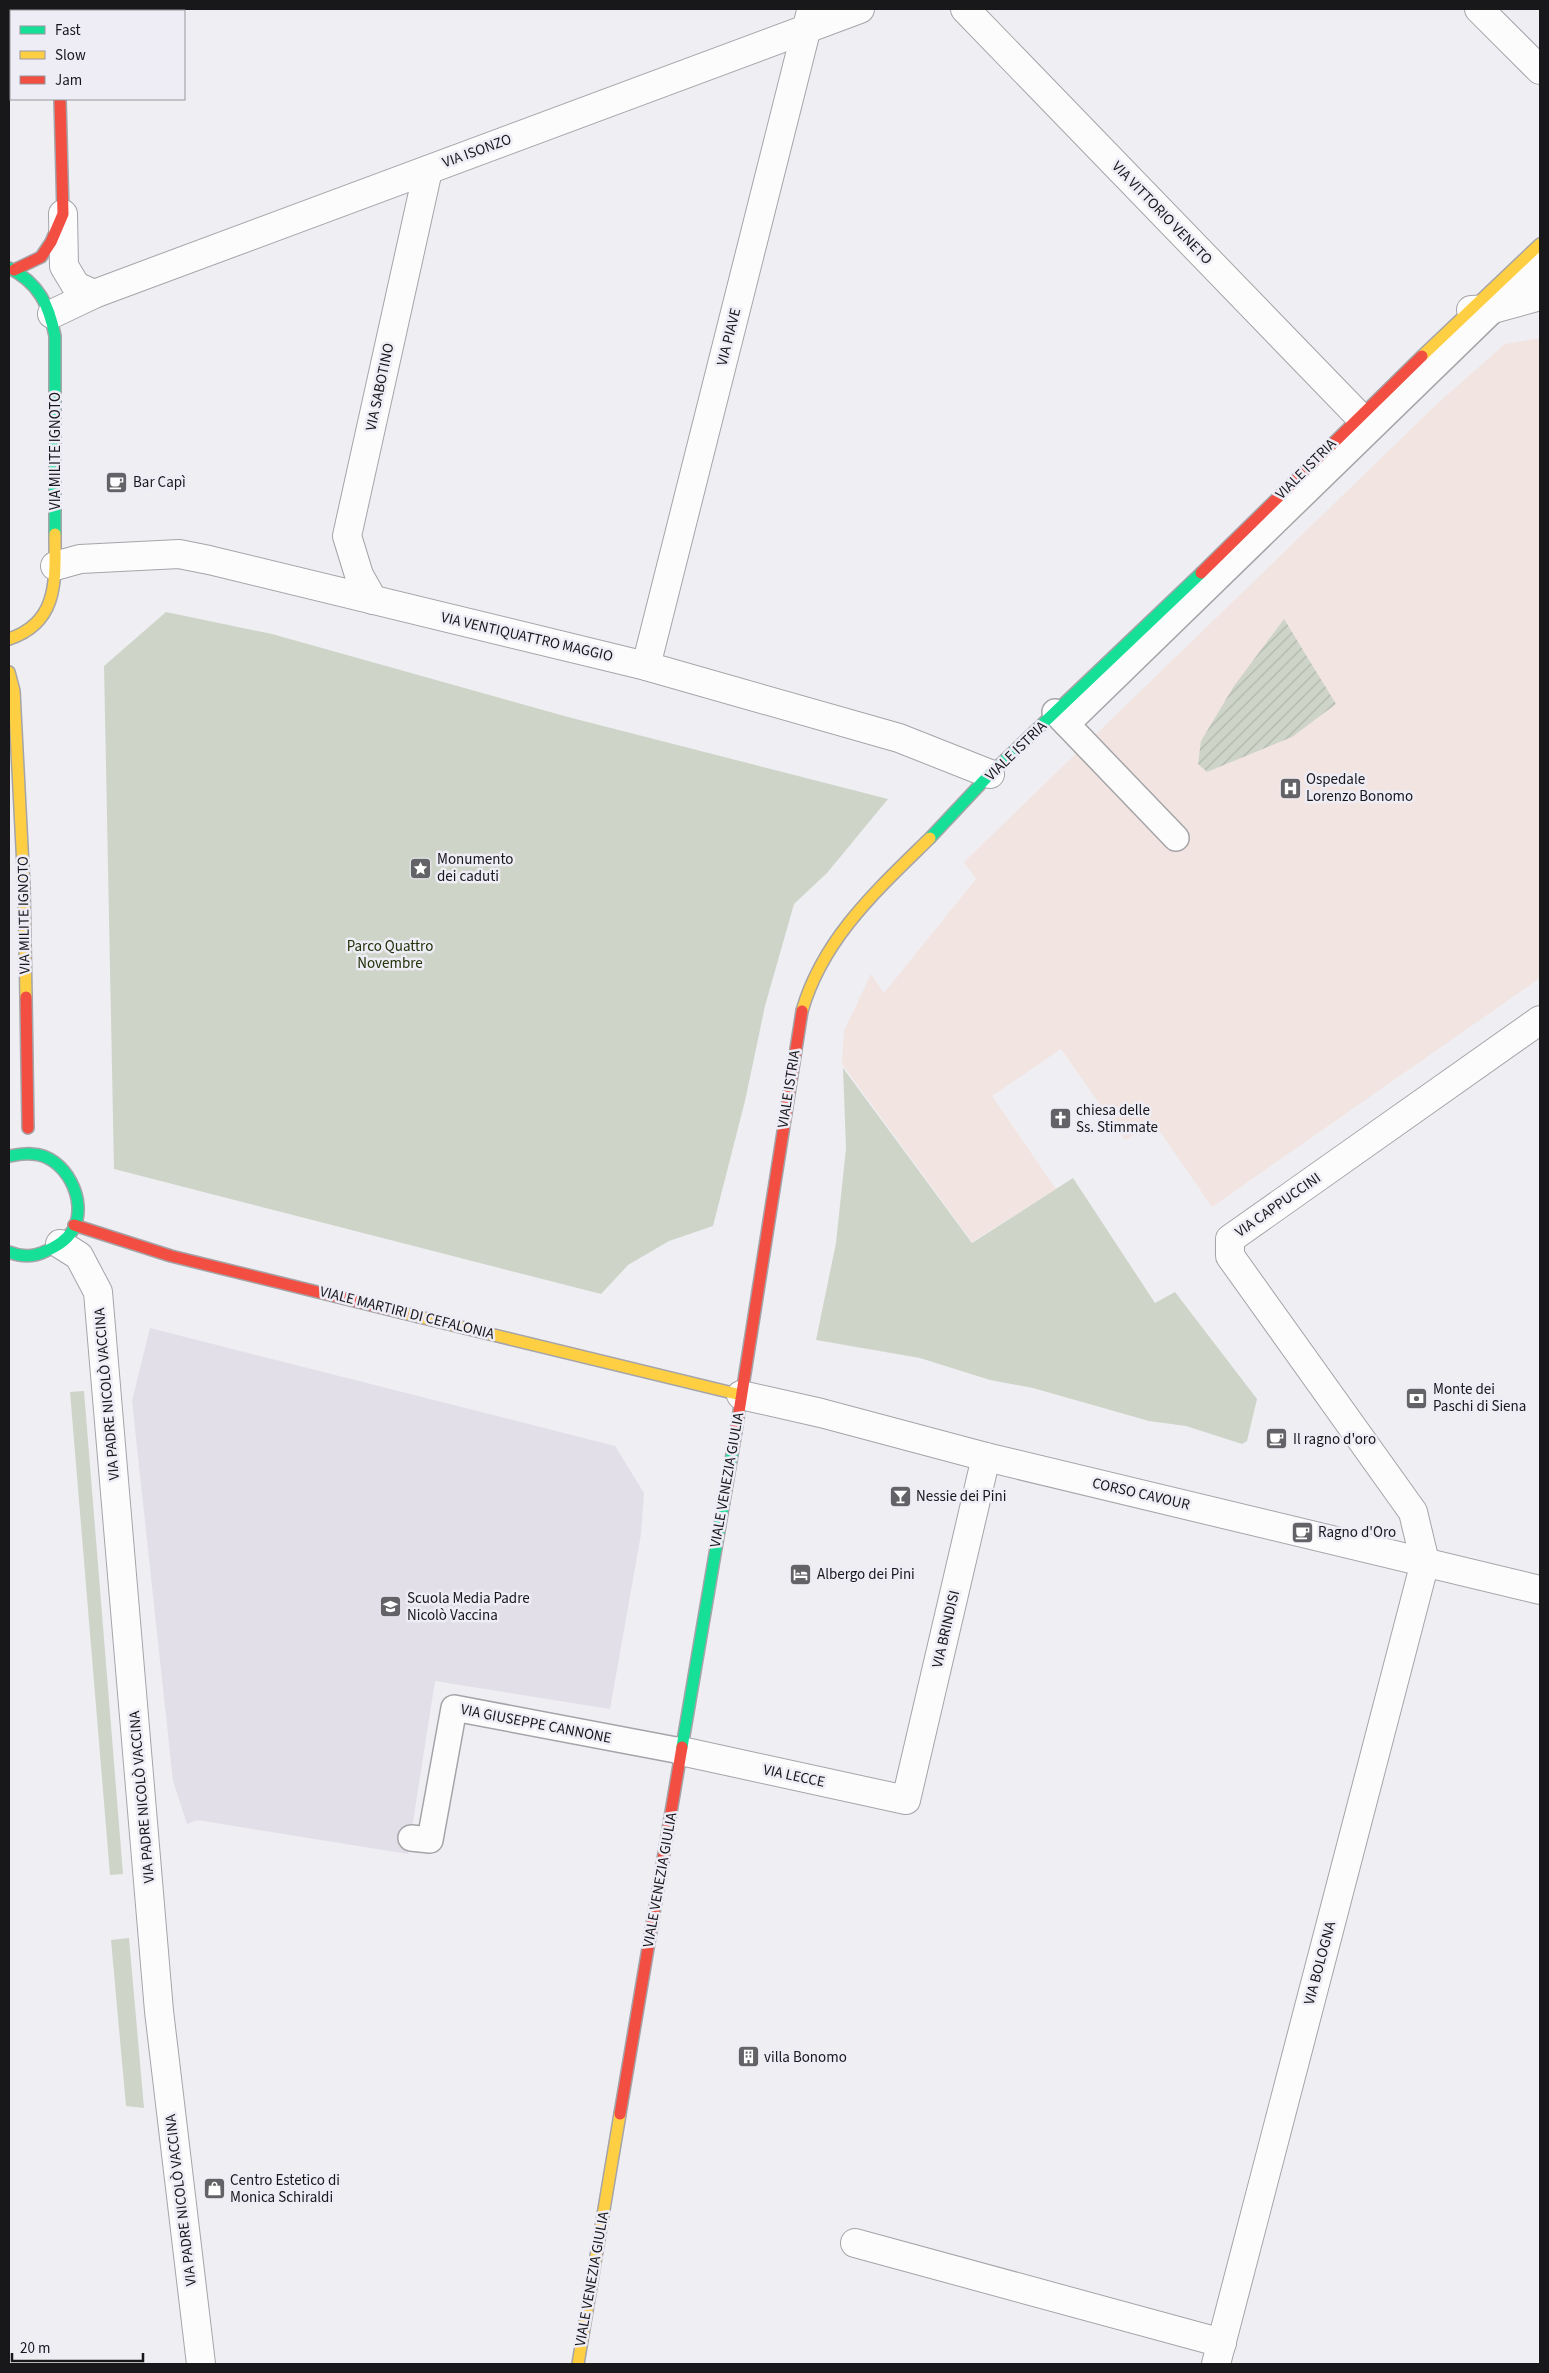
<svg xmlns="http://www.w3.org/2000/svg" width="1549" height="2373" font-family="'Source Sans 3',sans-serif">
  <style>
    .built { fill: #e2dfe9 }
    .medical { fill: #f2e5e1 }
    .green { fill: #ced5c8 }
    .garden { fill: url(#garden-furrows) }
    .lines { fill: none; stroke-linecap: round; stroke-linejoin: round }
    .lane-casing { stroke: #a5a4a8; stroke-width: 28 }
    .street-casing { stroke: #a5a4a8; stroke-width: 30 }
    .fast-casing { stroke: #a5a4a8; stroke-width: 14 }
    .slow-casing { stroke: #a5a4a8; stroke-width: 14 }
    .jam-casing { stroke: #a5a4a8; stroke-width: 14 }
    .lane { stroke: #fdfcfd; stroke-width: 25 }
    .street { stroke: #fdfcfd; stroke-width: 28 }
    .fast { stroke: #16e098; stroke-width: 11 }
    .slow { stroke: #ffcf43; stroke-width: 11 }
    .jam { stroke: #f24e42; stroke-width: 11 }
    .labels { text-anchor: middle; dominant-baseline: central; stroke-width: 5; stroke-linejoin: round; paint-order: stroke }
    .street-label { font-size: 15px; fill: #18171a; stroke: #eeecf5 }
    .poi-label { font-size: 15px; fill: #18171a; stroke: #eeecf5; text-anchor: start }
    .park-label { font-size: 15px; fill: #213209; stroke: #eeecf5 }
  </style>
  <defs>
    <pattern id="garden-furrows" width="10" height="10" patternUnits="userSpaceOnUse" patternTransform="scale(1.25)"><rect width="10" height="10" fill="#ced5c8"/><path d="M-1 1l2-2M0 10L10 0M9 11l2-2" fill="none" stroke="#b0b6ab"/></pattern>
  </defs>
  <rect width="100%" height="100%" fill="#efeef3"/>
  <polygon class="built" points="150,1328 615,1446 644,1493 641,1534 610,1709 435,1681 408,1854 197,1820 187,1824 173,1781 132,1401"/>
  <polygon class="medical" points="1540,338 1540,978 1212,1207 1154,1123 1125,1140 1061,1049 992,1096 1056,1189 972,1242 842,1064 844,1031 871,974 884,993 976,879 964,862 1438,403 1505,344"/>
  <g class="green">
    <polygon points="166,612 272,634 568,717 888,799 827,873 794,904 765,1006 745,1101 713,1226 669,1241 628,1265 601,1294 114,1169 104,666"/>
    <polygon points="843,1068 972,1243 1073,1178 1155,1303 1175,1292 1257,1399 1247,1441 1242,1444 1186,1426 1149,1421 1033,1388 990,1380 920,1358 816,1340 836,1243 846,1148"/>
    <polygon points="84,1391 123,1874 110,1875 70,1392"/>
    <polygon points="129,1938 144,2108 126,2106 111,1940"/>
  </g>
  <polygon class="garden" points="1284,619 1336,704 1292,737 1207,772 1198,764 1201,741 1234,686"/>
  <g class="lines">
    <defs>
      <g id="lane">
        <polyline points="1055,712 1176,838"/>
        <polyline points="1067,724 1540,264"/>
        <polyline points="411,1838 430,1840 454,1708 681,1751"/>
      </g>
      <g id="street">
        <polyline points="965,9 1359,416"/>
        <polyline points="1479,9 1540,70"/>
        <polyline points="63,214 64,266 76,286 94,294 860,9"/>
        <polyline points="1471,310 1493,309 1540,296"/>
        <polyline points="52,314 94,294"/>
        <polyline points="55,566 80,559 179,554 209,560 646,666 899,738 990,774"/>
        <polyline points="373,600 359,575 347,536 428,170"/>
        <polyline points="646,666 810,15"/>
        <polyline points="60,1244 79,1256 98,1292 159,2011 201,2364"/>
        <polyline points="741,1395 821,1413 986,1457 1540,1590"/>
        <polyline points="681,1751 906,1800 986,1457"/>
        <polyline points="855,2243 1222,2343"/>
        <polyline points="1216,2364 1425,1562 1413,1512 1230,1256 1230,1239 1540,1020"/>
      </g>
      <g id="fast">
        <polyline points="58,9 58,11"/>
        <path d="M 9,268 C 39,283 49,305 55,336 L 55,534"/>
        <polyline points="930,838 990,774 1201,573"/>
        <path d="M 9,1156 C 16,1155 25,1153 32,1154 C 65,1155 89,1201 73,1230 C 66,1241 57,1246 46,1251 C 34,1257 21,1257 9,1252"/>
        <polyline points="682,1747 736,1431"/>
      </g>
      <g id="slow">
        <polyline points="1422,356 1540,244"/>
        <path d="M 9,639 C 60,622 55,578 55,534"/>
        <polyline points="9,672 14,691 24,887 26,997"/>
        <path d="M 802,1011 C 823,938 878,889 930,838"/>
        <polyline points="403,1313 741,1395"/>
        <polyline points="578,2364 620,2114"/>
      </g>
      <g id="jam">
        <polyline points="14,270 41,257 51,242 63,214 60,99"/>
        <polyline points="1201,573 1422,356"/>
        <polyline points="26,997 28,1128"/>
        <polyline points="74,1225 171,1256 403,1313"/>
        <polyline points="736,1431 802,1011"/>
        <polyline points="620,2114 682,1747"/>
      </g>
    </defs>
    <use href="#lane" class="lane-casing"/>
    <use href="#street" class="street-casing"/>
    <use href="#fast" class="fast-casing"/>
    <use href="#slow" class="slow-casing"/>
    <use href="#jam" class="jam-casing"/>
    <use href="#lane" class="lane"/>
    <use href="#street" class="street"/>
    <use href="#fast" class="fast"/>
    <use href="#slow" class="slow"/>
    <use href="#jam" class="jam"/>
  </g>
  <defs>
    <symbol id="cafe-square" viewBox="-11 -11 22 22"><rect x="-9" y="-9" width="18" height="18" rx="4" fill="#636266" stroke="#eeecf5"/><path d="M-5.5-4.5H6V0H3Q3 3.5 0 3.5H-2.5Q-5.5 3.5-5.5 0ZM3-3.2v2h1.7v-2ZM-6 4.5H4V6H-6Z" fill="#fff"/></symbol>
    <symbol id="hospital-square" viewBox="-11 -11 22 22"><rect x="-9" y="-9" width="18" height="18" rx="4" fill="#636266" stroke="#eeecf5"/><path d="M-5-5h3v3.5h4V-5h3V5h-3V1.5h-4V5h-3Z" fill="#fff"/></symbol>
    <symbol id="sight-square" viewBox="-11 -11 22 22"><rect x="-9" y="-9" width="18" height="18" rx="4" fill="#636266" stroke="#eeecf5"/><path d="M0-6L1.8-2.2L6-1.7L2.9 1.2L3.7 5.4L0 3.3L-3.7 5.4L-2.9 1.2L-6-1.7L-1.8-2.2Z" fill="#fff"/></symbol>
    <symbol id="church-square" viewBox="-11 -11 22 22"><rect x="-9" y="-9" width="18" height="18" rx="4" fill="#636266" stroke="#eeecf5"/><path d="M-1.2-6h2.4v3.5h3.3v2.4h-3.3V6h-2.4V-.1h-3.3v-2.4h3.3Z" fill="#fff"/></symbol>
    <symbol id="bank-square" viewBox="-11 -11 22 22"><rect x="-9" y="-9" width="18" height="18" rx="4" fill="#636266" stroke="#eeecf5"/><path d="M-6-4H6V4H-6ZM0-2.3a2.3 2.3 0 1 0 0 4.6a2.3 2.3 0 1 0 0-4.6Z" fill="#fff"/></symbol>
    <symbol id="bar-square" viewBox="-11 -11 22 22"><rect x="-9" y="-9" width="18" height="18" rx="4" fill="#636266" stroke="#eeecf5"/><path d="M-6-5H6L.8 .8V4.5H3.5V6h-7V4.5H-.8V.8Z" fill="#fff"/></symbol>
    <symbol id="hotel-square" viewBox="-11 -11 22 22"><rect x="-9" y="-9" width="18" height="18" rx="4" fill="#636266" stroke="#eeecf5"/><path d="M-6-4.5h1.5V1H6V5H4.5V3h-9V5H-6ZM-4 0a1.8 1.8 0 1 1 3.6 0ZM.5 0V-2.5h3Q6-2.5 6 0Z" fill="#fff"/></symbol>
    <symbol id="school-square" viewBox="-11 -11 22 22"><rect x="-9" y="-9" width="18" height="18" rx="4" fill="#636266" stroke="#eeecf5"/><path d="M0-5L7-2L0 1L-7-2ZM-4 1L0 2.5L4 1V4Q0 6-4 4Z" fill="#fff"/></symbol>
    <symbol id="building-square" viewBox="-11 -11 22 22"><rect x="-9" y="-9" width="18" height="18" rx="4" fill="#636266" stroke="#eeecf5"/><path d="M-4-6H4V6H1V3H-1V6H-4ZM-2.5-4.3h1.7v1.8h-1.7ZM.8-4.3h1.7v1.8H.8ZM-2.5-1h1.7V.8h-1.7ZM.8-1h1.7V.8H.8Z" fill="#fff"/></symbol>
    <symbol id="shop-square" viewBox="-11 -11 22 22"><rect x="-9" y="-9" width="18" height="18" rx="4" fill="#636266" stroke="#eeecf5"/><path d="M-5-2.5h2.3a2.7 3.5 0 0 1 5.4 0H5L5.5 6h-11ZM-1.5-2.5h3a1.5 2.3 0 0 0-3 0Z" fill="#fff"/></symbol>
  </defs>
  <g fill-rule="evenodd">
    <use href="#cafe-square" x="104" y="470" width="25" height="25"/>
    <use href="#hospital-square" x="1278" y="776" width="25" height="25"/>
    <use href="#sight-square" x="408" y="856" width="25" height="25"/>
    <use href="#church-square" x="1048" y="1106" width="25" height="25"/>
    <use href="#bank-square" x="1404" y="1386" width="25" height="25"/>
    <use href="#cafe-square" x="1264" y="1426" width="25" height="25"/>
    <use href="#bar-square" x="888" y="1484" width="25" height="25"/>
    <use href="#cafe-square" x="1290" y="1520" width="25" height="25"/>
    <use href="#hotel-square" x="788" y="1562" width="25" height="25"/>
    <use href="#school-square" x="378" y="1594" width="25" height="25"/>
    <use href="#building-square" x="736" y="2044" width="25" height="25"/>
    <use href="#shop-square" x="202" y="2176" width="25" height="25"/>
  </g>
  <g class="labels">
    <g class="street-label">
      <text transform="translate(477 151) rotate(-20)">VIA ISONZO</text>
      <text transform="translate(1162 213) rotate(46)">VIA VITTORIO VENETO</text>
      <text transform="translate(729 337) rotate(-76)">VIA PIAVE</text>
      <text transform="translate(380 387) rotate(-78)">VIA SABOTINO</text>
      <text transform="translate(55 451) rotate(-90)">VIA MILITE IGNOTO</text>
      <text transform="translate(1306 469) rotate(-45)">VIALE ISTRIA</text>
      <text transform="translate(527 637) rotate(13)">VIA VENTIQUATTRO MAGGIO</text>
      <text transform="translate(1016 751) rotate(-44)">VIALE ISTRIA</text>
      <text transform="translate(24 915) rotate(-91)">VIA MILITE IGNOTO</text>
      <text transform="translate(789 1089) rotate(-81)">VIALE ISTRIA</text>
      <text transform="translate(1278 1205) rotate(-35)">VIA CAPPUCCINI</text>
      <text transform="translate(407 1313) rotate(14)">VIALE MARTIRI DI CEFALONIA</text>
      <text transform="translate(107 1394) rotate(-95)">VIA PADRE NICOLÒ VACCINA</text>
      <text transform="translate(727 1480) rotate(-80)">VIALE VENEZIA GIULIA</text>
      <text transform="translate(1141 1494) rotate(13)">CORSO CAVOUR</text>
      <text transform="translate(946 1629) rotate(-77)">VIA BRINDISI</text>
      <text transform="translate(536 1724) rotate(11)">VIA GIUSEPPE CANNONE</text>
      <text transform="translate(794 1776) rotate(12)">VIA LECCE</text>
      <text transform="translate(142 1797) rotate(-95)">VIA PADRE NICOLÒ VACCINA</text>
      <text transform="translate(660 1880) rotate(-80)">VIALE VENEZIA GIULIA</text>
      <text transform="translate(1320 1963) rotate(-75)">VIA BOLOGNA</text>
      <text transform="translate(181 2200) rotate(-97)">VIA PADRE NICOLÒ VACCINA</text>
      <text transform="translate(592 2279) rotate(-80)">VIALE VENEZIA GIULIA</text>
    </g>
    <g class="poi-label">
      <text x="133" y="482">Bar Capì</text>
      <text x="1306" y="779">Ospedale<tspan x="1306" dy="17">Lorenzo Bonomo</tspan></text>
      <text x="437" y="859">Monumento<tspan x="437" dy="17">dei caduti</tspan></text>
      <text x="1076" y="1110">chiesa delle<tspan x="1076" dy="17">Ss. Stimmate</tspan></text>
      <text x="1433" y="1389">Monte dei<tspan x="1433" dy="17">Paschi di Siena</tspan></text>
      <text x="1293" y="1439">Il ragno d'oro</text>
      <text x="916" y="1496">Nessie dei Pini</text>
      <text x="1318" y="1532">Ragno d'Oro</text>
      <text x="817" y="1574">Albergo dei Pini</text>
      <text x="407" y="1598">Scuola Media Padre<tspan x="407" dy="17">Nicolò Vaccina</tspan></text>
      <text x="764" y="2057">villa Bonomo</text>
      <text x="230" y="2180">Centro Estetico di<tspan x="230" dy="17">Monica Schiraldi</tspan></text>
    </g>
    <g class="park-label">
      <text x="390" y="946">Parco Quattro<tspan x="390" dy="17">Novembre</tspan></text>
    </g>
  </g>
  <rect width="1549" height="2373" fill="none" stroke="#18171a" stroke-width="20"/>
  <rect x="10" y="10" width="175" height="90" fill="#eeecf5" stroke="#98979d"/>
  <rect x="20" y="26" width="25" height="8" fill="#16e098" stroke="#98979d"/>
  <text x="55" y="35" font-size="15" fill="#18171a">Fast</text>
  <rect x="20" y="51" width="25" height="8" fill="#ffcf43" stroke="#98979d"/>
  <text x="55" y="60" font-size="15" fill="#18171a">Slow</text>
  <rect x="20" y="76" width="25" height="8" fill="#f24e42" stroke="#98979d"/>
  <text x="55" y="85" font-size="15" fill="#18171a">Jam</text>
  <path d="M12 2353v8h131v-8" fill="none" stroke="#18171a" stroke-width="2.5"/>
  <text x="20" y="2353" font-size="15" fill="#18171a" stroke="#eeecf5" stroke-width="4" paint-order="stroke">20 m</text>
</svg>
